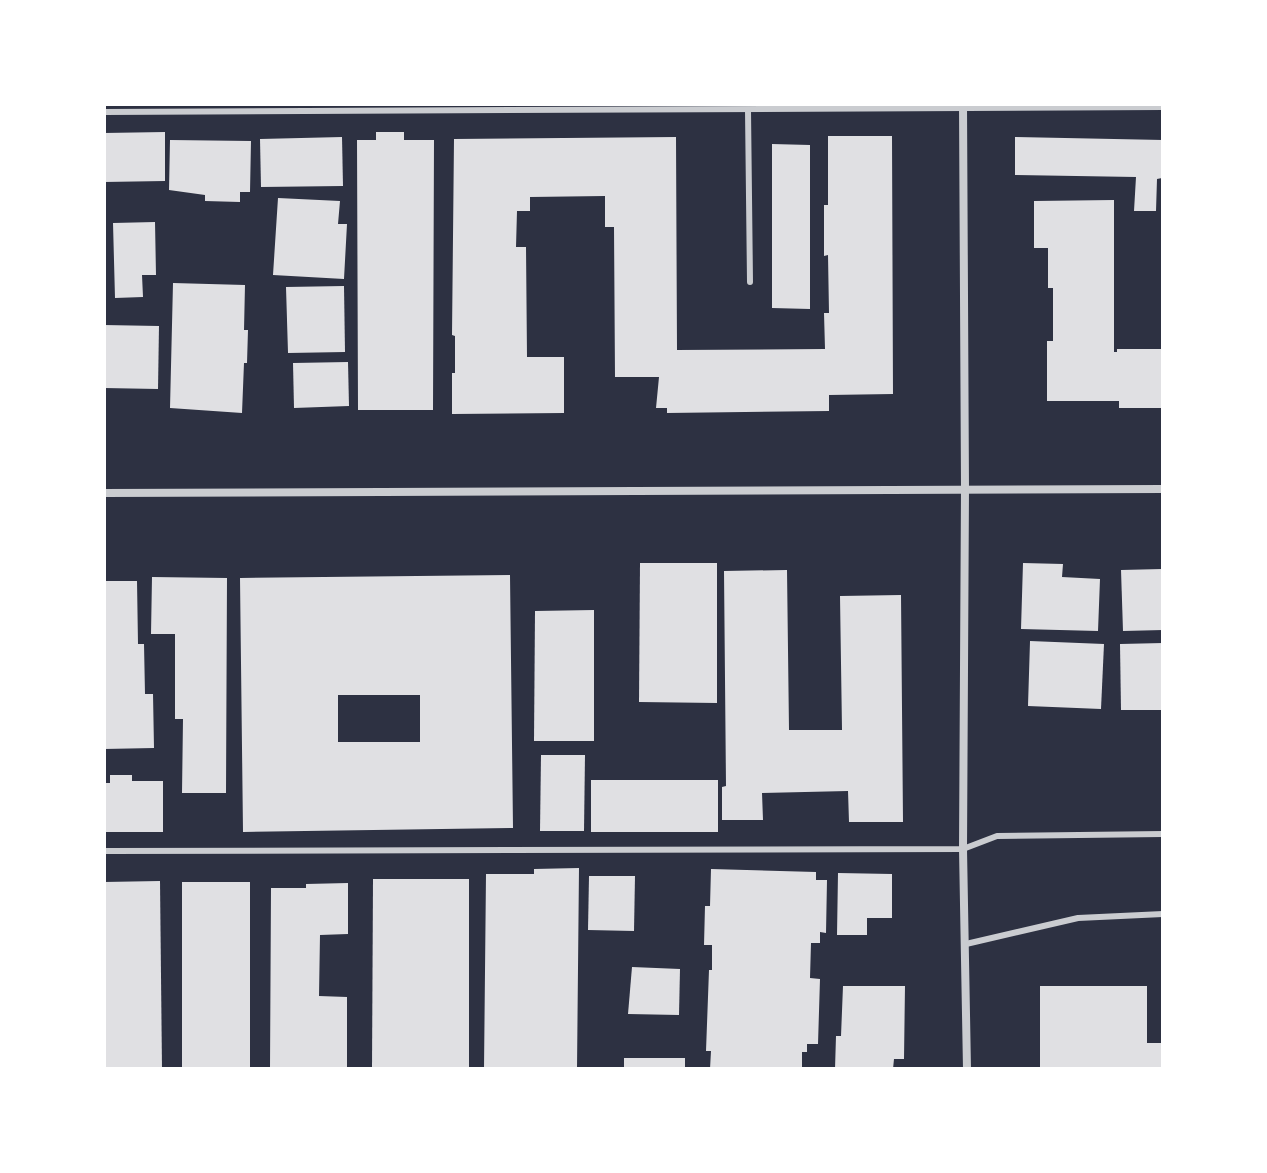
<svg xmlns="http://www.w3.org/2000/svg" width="1267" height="1173" font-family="Literata,serif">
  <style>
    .building { fill: #e0e0e3; fill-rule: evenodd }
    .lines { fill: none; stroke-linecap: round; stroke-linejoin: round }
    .service { stroke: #caccd0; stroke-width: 6 }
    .minor { stroke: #caccd0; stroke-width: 8 }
  </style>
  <rect width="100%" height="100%" fill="#2d3142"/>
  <g class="building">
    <polygon points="165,132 165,181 104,182 104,133"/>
    <polygon points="376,132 404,132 404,140 434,140 433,410 358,410 357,140 376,140"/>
    <polygon points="828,136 892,136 893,394 829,395 829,411 667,413 667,408 656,408 659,377 615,377 614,227 605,227 605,196 530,197 530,211 517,211 516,247 526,247 527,357 564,357 564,413 452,414 452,373 455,373 455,336 452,335 454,139 676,137 677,350 825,349 824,313 829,313 828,255 824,256 824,205 828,205"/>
    <polygon points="342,137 343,186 261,187 260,139"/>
    <polygon points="1015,137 1163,140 1162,178 1157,179 1156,211 1134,211 1136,177 1015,175"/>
    <polygon points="170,140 251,141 250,192 240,192 240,202 205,201 205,195 169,190"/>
    <polygon points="772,144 810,145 810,309 772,308"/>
    <polygon points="278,198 340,201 338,224 347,224 344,279 273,275"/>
    <polygon points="1114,200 1114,352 1117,352 1117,349 1161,349 1161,408 1119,408 1119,401 1047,401 1047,341 1053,341 1053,288 1048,288 1048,248 1034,248 1034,201"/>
    <polygon points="155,222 156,275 142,275 143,297 115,298 113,223"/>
    <polygon points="173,283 245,285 244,330 248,330 247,363 244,363 242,413 170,408"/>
    <polygon points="344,286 345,352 288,353 286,287"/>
    <polygon points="104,325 159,326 158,389 104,388"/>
    <polygon points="348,362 349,406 294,408 293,363"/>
    <polygon points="640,563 717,563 717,703 639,702"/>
    <polygon points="1023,563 1063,564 1062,577 1100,579 1098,631 1021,629"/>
    <polygon points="1162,569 1163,630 1123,631 1121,570"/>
    <polygon points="787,570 789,730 842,730 840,596 901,595 903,822 849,822 848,791 762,793 763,820 722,820 722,787 726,786 724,571"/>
    <path d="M 510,575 L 513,828 L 243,832 L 240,578 ZM 338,695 L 420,695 L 420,742 L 338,742 Z"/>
    <polygon points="152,577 227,578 226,793 182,793 183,719 175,719 175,634 151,634"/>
    <polygon points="104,581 137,581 138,644 144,644 145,694 153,694 154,748 104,749"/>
    <polygon points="594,610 594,741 534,741 535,611"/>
    <polygon points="1030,641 1104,644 1101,709 1028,706"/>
    <polygon points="1163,643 1163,710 1121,710 1120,644"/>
    <polygon points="541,755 585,755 584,831 540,831"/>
    <polygon points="110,775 132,775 132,781 163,781 163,832 104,832 104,783 110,783"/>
    <rect x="591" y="780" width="127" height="52"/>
    <polygon points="579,868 577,1069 484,1069 486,874 534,874 534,869"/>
    <polygon points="711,869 816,872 816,880 827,880 826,933 820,932 820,943 811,943 810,978 820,979 818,1044 807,1044 807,1052 802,1052 802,1069 710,1069 711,1051 706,1051 709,970 712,970 712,945 704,945 705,906 710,906"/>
    <polygon points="838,873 892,874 892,918 867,918 867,935 837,935"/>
    <polygon points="589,876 635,876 634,931 588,930"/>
    <polygon points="373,879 469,879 469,1069 372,1069"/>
    <polygon points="160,881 162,1069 104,1069 104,882"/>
    <rect x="182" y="882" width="68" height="187"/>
    <polygon points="348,883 348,934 320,935 319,996 347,997 347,1069 270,1069 271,888 306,888 306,884"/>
    <polygon points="632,967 680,969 679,1015 628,1014"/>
    <polygon points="843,986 905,986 904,1059 894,1059 893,1069 835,1069 836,1036 841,1036"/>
    <polygon points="1040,986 1147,986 1147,1043 1163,1043 1163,1069 1040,1069"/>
    <rect x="624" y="1058" width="61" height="11"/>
  </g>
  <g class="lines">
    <g class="service">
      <polyline points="748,110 750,282"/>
      <polyline points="104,112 1163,107"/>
      <polyline points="104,851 963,849 997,836 1163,834"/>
      <polyline points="966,944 1078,918 1163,914"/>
    </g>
    <g class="minor">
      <polyline points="963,104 965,488 963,849 967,1069"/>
      <polyline points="104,493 1163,489"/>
    </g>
  </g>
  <rect width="1267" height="1173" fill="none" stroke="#ffffff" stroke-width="212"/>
</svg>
